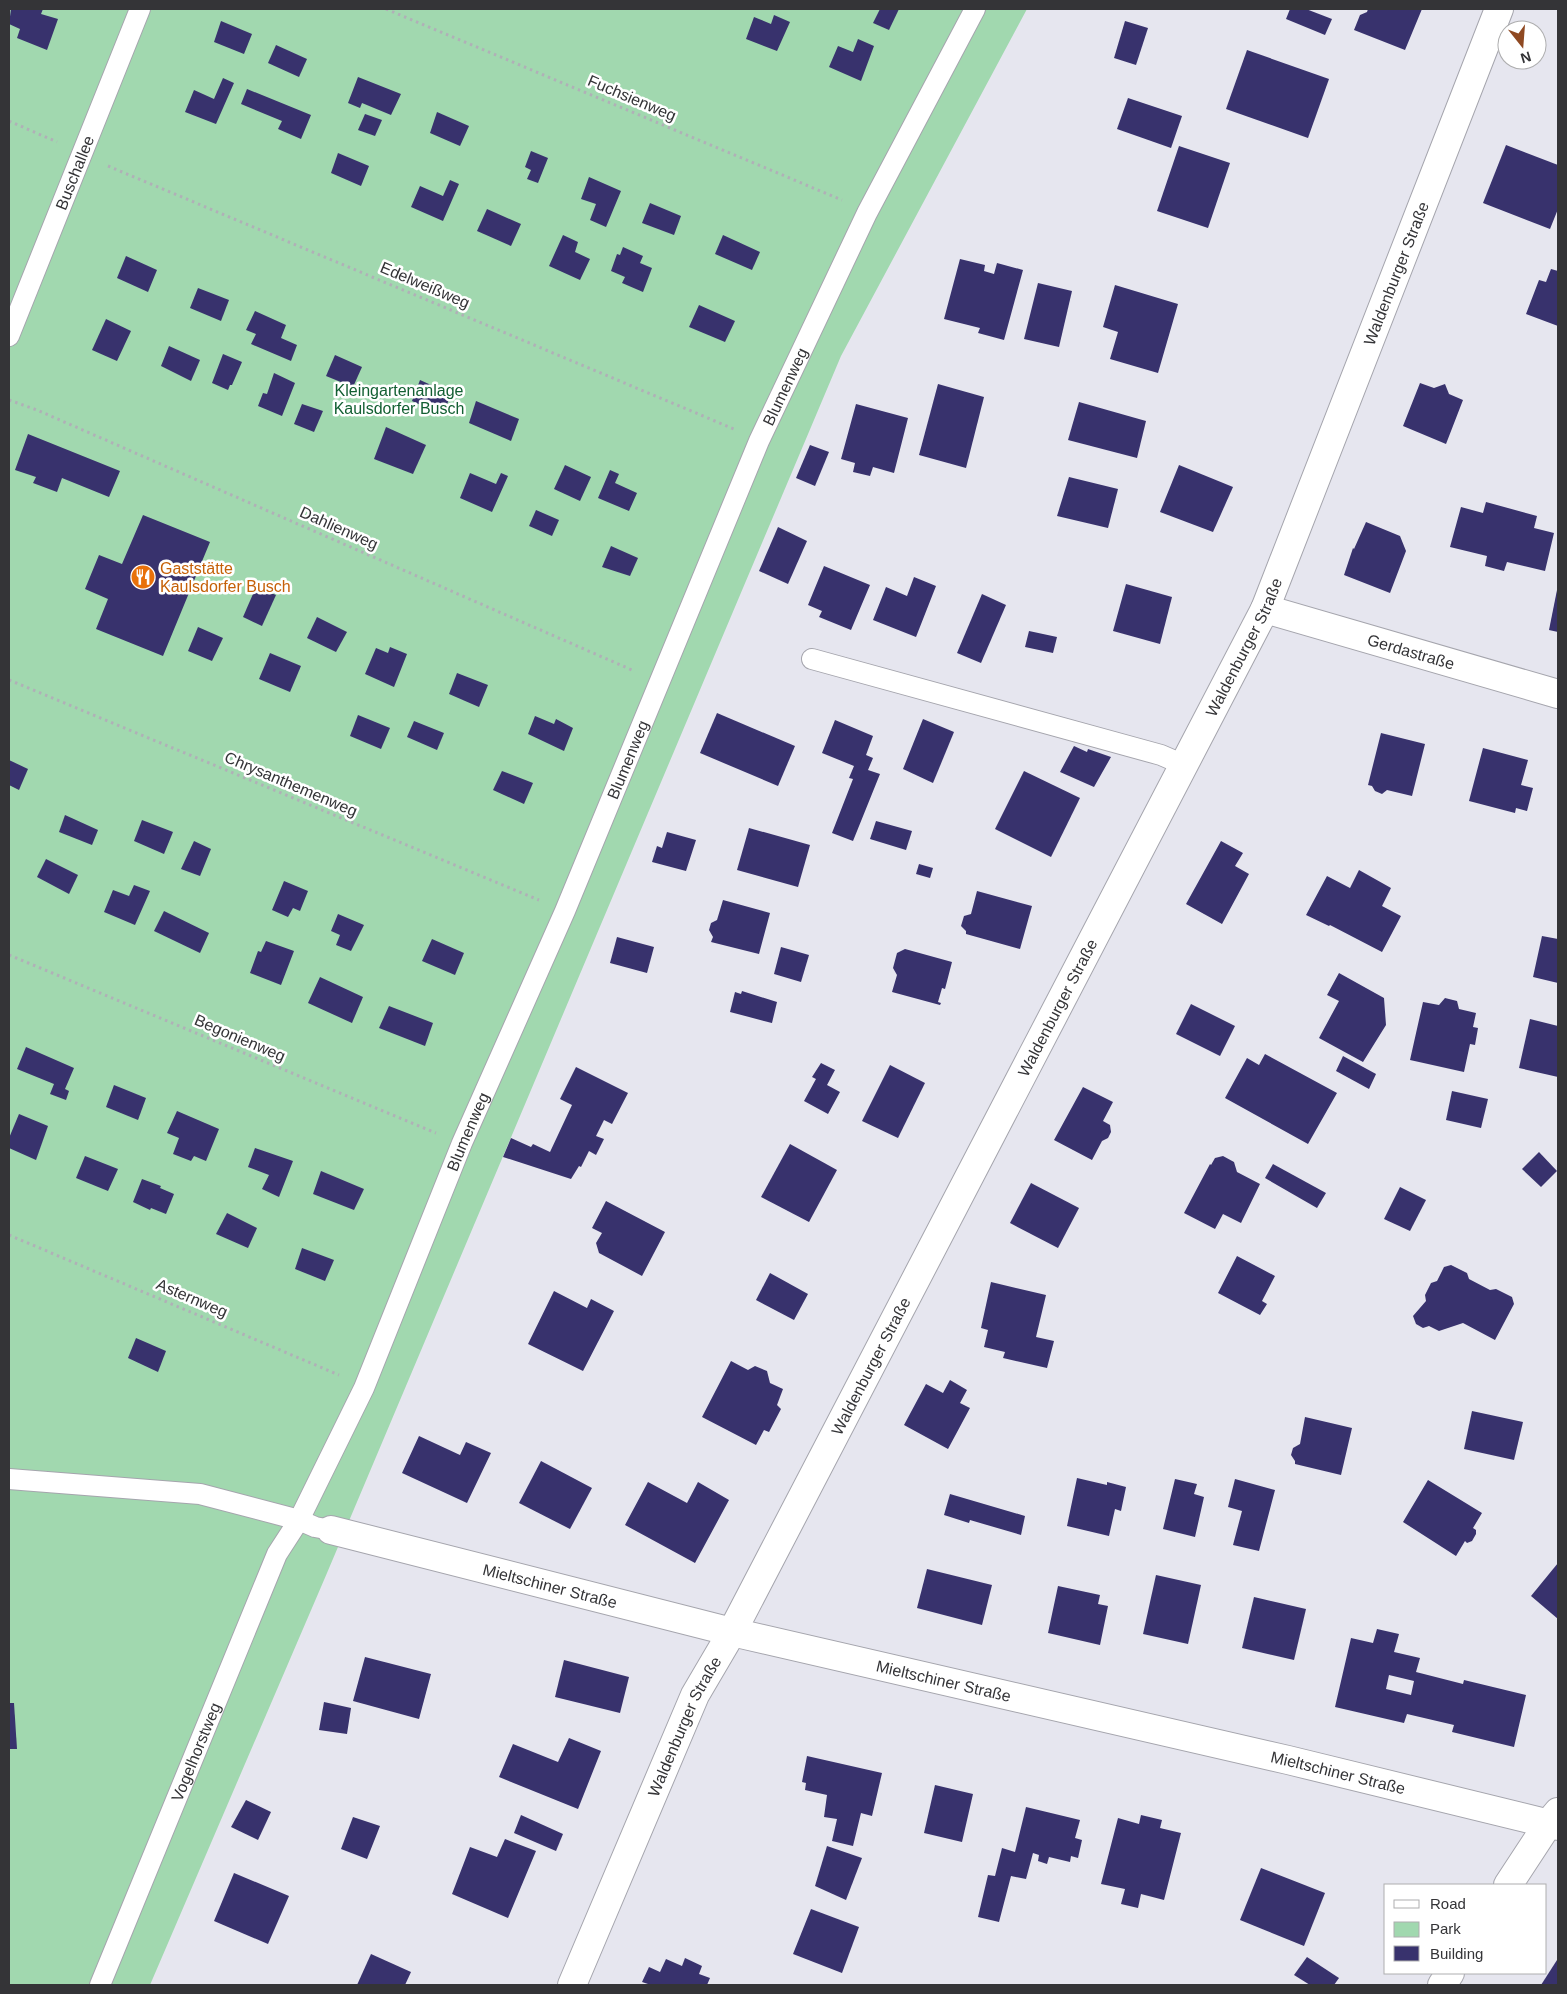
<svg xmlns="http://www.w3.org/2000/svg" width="1567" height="1994" font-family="Helvetica,sans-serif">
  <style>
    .green { fill: #a1d8af }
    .building { fill: #38326d; fill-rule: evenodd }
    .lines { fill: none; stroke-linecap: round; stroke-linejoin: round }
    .lane-casing { stroke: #a5a5ad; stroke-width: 22 }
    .street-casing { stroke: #a5a5ad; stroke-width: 30 }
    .path { stroke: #b0b0b7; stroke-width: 3; stroke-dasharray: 2.5 4; stroke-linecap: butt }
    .lane { stroke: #fff; stroke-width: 20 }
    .street { stroke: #fff; stroke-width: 28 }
    .labels { text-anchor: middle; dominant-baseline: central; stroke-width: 5; stroke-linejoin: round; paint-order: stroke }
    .street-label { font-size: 16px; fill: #343437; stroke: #fff }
    .park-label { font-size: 16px; fill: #125f32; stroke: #fff }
    .food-label { font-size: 16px; fill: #c56008; stroke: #fff; text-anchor: start }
  </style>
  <rect width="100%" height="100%" fill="#e6e6ef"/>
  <polygon class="green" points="9,9 1027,9 841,356 327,1573 150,1985 9,1985"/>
  <g class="building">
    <polygon points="11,9 43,9 41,14 58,19 47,50 17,38 20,29 9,24"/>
    <polygon points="880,9 899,9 889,30 873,23"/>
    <polygon points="1290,9 1306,9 1332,19 1325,35 1286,19"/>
    <polygon points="1368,9 1422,9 1405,50 1354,30 1360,15 1367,12"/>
    <polygon points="774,15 790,22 777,51 746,39 754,17 771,24"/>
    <polygon points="221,21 252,34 244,54 214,42"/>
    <polygon points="1125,21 1148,28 1136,65 1114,58"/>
    <polygon points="858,39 874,46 861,81 829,67 838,46 853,52"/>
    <polygon points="276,45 307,59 299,77 268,63"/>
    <polygon points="1247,50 1329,79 1308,138 1226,109"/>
    <polygon points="358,77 401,94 391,115 362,103 360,108 348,103"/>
    <polygon points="223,78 234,83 216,124 185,112 194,90 214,99"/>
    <polygon points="247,89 311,115 301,139 278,129 282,121 241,104"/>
    <polygon points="1128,98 1182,116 1171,148 1117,129"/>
    <polygon points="437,112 469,126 460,146 430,133"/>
    <polygon points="365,114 382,120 375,136 358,130"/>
    <polygon points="1506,145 1558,165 1558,209 1550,229 1483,203"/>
    <polygon points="1179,146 1230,163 1208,228 1157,211"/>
    <polygon points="531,151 548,158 538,183 527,179 531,170 525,167"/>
    <polygon points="338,153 369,166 361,186 331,173"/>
    <polygon points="589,177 621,191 606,227 590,220 596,204 581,199"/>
    <polygon points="450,180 459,184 443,221 411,207 420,186 443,196"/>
    <polygon points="650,203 681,216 674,235 642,223"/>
    <polygon points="487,209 521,224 511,246 477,231"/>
    <polygon points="563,235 578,242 575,252 590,259 580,280 549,266"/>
    <polygon points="723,235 760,252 752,270 715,254"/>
    <polygon points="623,247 643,256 640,263 652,268 643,292 622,283 625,277 611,271 617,254 620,255"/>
    <polygon points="126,256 157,270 148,292 117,278"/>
    <polygon points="960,259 985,265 984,271 994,274 997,263 1023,270 1004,340 978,333 980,328 944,319"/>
    <polygon points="1551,269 1558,271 1558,326 1526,314 1539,280 1546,282"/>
    <polygon points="1038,283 1072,291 1059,347 1024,339"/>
    <polygon points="1115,285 1178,304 1158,373 1110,359 1118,332 1103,327"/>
    <polygon points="198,288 229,300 221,321 190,308"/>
    <polygon points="699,305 735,321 725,342 689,327"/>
    <polygon points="255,311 286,325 281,338 297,345 291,361 251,344 256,334 246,330"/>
    <polygon points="106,319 131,331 117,361 92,350"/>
    <polygon points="169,346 200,360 191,381 161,366"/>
    <polygon points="223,354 242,362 232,385 230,385 228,390 212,383"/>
    <polygon points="335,355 362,367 353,387 326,376"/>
    <polygon points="274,373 295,383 282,416 258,406 263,393 267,394"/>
    <polygon points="420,380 451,394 443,415 412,401"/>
    <polygon points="1420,383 1434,388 1445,384 1449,394 1463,400 1446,444 1403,426"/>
    <polygon points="938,384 984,397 966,468 919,455"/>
    <polygon points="476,401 519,419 511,441 469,423"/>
    <polygon points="1079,402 1146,421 1137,458 1068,440"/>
    <polygon points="302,404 323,411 314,432 294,424"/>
    <polygon points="856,404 908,418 894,473 873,467 870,476 853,472 855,463 841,459"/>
    <polygon points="386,427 426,445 413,474 374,459"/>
    <polygon points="28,434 120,471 109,497 62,478 57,492 33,483 36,477 15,470"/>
    <polygon points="810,445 829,452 815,486 796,478"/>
    <polygon points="565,465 591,477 580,501 554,489"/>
    <polygon points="1179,465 1233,487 1213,532 1160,512"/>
    <polygon points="610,470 619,474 615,483 637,493 629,511 598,498"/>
    <polygon points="470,473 496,484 501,473 508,476 492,512 460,498"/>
    <polygon points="1069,477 1118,489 1108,528 1057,516"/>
    <polygon points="1486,502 1537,516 1534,528 1554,533 1545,571 1507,562 1504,571 1485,566 1487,556 1450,547 1461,507 1483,513"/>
    <polygon points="536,510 559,520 552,536 529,526"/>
    <polygon points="143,515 210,542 163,656 96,629 108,599 85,589 99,555 122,564"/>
    <polygon points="1366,522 1400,536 1406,551 1390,593 1344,575 1353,548 1354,549"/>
    <polygon points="778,527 807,541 788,584 759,571"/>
    <polygon points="611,546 638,558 630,576 602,567"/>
    <polygon points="824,566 870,585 851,630 819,617 822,611 808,605"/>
    <polygon points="914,577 936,586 916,637 873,620 886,587 907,596"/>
    <polygon points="1126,584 1172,597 1160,644 1113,631"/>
    <polygon points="256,587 276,595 262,626 243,617"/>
    <polygon points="1557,590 1558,590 1558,632 1549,630"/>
    <polygon points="982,594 1006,605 981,663 957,653"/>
    <polygon points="317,617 347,632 336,652 307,638"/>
    <polygon points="198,627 223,638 212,661 188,651"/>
    <polygon points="1029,631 1057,637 1053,653 1025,647"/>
    <polygon points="390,647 407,654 394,687 365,674 376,648 388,653"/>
    <polygon points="270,653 301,666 290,692 259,679"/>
    <polygon points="457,673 488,685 479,707 449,694"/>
    <polygon points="717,713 795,746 778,786 700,753"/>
    <polygon points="358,715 390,728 381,749 350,736"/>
    <polygon points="535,716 554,724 556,719 573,728 564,751 528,734"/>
    <polygon points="923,719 954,732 933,783 903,769"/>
    <polygon points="835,720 873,736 866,755 873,758 868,770 880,774 853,841 832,833 853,779 849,778 854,766 822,753"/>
    <polygon points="414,721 444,733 437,750 407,737"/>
    <polygon points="1381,733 1425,744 1412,796 1387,790 1382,794 1375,791 1372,786 1368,785"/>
    <polygon points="1074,746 1087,752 1088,749 1111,757 1094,787 1060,772"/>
    <polygon points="1483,748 1528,760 1521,785 1533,788 1527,811 1516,808 1515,813 1469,801"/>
    <polygon points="9,760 28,769 19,790 9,785"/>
    <polygon points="502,771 533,783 524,804 493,790"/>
    <polygon points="1024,771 1080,798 1051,857 995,829"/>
    <polygon points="65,815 98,830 92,845 59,832"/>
    <polygon points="142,820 173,832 164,854 134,841"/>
    <polygon points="876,821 912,831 906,850 870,839"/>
    <polygon points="749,828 810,845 798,887 737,870"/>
    <polygon points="667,832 696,840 686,871 652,862 657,846 662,848"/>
    <polygon points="194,841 211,849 200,876 181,869"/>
    <polygon points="1221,841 1243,853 1235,866 1249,874 1222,924 1186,904"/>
    <polygon points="46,859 78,875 69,894 37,877"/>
    <polygon points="919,864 933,868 930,878 916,874"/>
    <polygon points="1359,870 1391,888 1382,906 1401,916 1382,952 1330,925 1329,926 1306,915 1327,876 1350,888"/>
    <polygon points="284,881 308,891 300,911 293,908 288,917 272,910"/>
    <polygon points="134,885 150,891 135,925 104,912 113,890 129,896"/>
    <polygon points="977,891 1032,906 1020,949 966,934 966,931 961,926 964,916 971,914"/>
    <polygon points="723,900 770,913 759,954 711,942 713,937 709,930 711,923 717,920"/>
    <polygon points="164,911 209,933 200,953 154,931"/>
    <polygon points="338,914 364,925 351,951 336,945 340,935 331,931"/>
    <polygon points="1542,936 1558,939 1558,983 1533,977"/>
    <polygon points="617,937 654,947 647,973 610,963"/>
    <polygon points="432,939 464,953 455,975 422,961"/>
    <polygon points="266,941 294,951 281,985 250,973 258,951 261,952"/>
    <polygon points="781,947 809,955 801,982 774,974"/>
    <polygon points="905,949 952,962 945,989 942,988 938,1002 941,1003 940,1005 892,992 897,975 893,968 897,953"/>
    <polygon points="1339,973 1384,998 1386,1025 1363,1062 1319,1038 1339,1001 1327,995"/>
    <polygon points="320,977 363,997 352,1023 308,1003"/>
    <polygon points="742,991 777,1002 772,1023 730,1012 735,992 741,994"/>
    <polygon points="1445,998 1457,1001 1459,1009 1476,1013 1473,1027 1478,1028 1475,1045 1470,1044 1464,1072 1410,1060 1423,1002 1439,1005"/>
    <polygon points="1191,1004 1235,1026 1220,1056 1176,1034"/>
    <polygon points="389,1006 433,1023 425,1046 379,1028"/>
    <polygon points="1530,1019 1558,1026 1558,1077 1519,1068"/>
    <polygon points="26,1047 74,1068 65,1089 69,1091 66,1100 50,1094 54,1084 17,1069"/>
    <polygon points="1265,1054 1337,1093 1308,1144 1225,1098 1247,1058 1259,1065"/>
    <polygon points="1343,1056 1376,1074 1369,1089 1336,1071"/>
    <polygon points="821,1063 835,1070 827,1085 840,1092 828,1114 804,1101 816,1079 812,1077"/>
    <polygon points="890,1065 925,1083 898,1138 862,1121"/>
    <polygon points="576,1067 628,1093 612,1124 604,1120 596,1136 604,1139 596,1155 589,1151 581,1167 579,1166 571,1179 503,1157 511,1138 531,1147 533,1144 550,1152 572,1105 560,1099"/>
    <polygon points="114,1085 146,1098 138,1120 106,1107"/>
    <polygon points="1083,1087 1113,1102 1103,1121 1110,1125 1111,1132 1108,1138 1102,1141 1092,1160 1054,1140"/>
    <polygon points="1452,1091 1488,1099 1481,1128 1446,1120"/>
    <polygon points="177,1111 219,1129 206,1161 194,1156 191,1161 173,1154 179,1138 167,1133"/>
    <polygon points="19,1114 48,1126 36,1160 9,1148 9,1138"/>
    <polygon points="790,1144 837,1170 809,1222 761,1197"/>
    <polygon points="255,1148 293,1161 279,1197 262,1189 269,1175 248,1167"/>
    <polygon points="1539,1152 1557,1171 1541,1187 1522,1169"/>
    <polygon points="85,1156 118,1169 108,1191 76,1178"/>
    <polygon points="1223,1156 1234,1162 1237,1172 1260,1184 1241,1223 1223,1214 1215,1229 1184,1213 1210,1164 1211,1165 1215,1158"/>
    <polygon points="1273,1164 1326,1193 1317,1208 1265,1178"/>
    <polygon points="321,1171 364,1189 354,1210 313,1194"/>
    <polygon points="142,1179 161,1186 160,1188 174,1194 166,1214 151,1208 150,1210 133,1202"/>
    <polygon points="1031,1183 1079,1208 1058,1248 1010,1223"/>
    <polygon points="1400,1187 1426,1200 1410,1231 1384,1219"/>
    <polygon points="606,1201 665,1232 642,1276 599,1253 596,1243 602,1233 592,1228"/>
    <polygon points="227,1213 257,1228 248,1248 216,1234"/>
    <polygon points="302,1248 334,1260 325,1281 295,1269"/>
    <polygon points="1237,1256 1275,1276 1262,1301 1267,1304 1260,1315 1218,1293"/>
    <polygon points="1451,1265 1467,1273 1469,1279 1490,1290 1496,1289 1512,1297 1514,1304 1495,1340 1463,1323 1439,1331 1429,1326 1423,1328 1416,1324 1413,1316 1426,1301 1425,1295 1431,1283 1437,1281 1444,1267"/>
    <polygon points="770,1273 808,1294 794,1320 756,1300"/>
    <polygon points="991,1282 1046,1295 1036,1337 1054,1341 1047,1368 1003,1358 1005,1352 984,1347 988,1330 981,1328"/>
    <polygon points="554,1291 587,1308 591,1299 614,1311 583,1371 528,1344"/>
    <polygon points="136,1338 166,1351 158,1372 128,1358"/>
    <polygon points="731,1361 748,1370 755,1366 767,1371 770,1383 783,1389 777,1405 781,1409 769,1432 764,1430 756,1445 702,1417"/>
    <polygon points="950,1380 967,1390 960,1403 970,1408 948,1449 904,1425 926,1384 943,1393"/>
    <polygon points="1472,1411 1523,1422 1514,1460 1464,1449"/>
    <polygon points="1305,1417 1352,1428 1341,1475 1295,1464 1295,1461 1291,1455 1293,1448 1300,1444"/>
    <polygon points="419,1436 460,1455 466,1442 491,1453 467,1503 402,1473"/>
    <polygon points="541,1461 592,1488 570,1529 519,1503"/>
    <polygon points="1077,1478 1107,1485 1107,1482 1126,1487 1121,1511 1115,1509 1109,1536 1067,1526"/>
    <polygon points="1175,1479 1197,1484 1194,1494 1204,1497 1195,1537 1163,1529"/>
    <polygon points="1235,1479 1275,1490 1259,1551 1233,1545 1242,1511 1228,1507"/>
    <polygon points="1428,1480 1482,1513 1473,1528 1476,1530 1476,1534 1472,1541 1467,1543 1465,1541 1456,1556 1403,1522"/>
    <polygon points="648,1482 687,1503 698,1482 729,1500 695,1563 625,1525"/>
    <polygon points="950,1494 1025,1516 1021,1535 970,1520 969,1523 944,1515"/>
    <polygon points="1558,1563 1558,1619 1531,1596"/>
    <polygon points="927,1569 992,1585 982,1625 917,1608"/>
    <polygon points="1156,1575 1201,1585 1188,1644 1143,1634"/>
    <polygon points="1058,1586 1100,1595 1098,1604 1108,1606 1100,1645 1048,1633"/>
    <polygon points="1254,1597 1306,1609 1294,1660 1242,1648"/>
    <path d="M 1377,1629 L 1399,1634 L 1394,1652 L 1420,1658 L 1416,1672 L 1463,1684 L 1464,1680 L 1526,1695 L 1514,1747 L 1452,1732 L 1454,1725 L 1407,1714 L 1404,1723 L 1335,1707 L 1351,1638 L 1373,1643 ZM 1389,1675 L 1414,1681 L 1411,1695 L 1386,1689 Z"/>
    <polygon points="365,1657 431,1674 419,1719 353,1701"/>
    <polygon points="564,1660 629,1677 620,1713 555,1697"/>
    <polygon points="324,1702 351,1708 347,1734 319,1730"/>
    <polygon points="9,1703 14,1703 17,1749 9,1749"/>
    <polygon points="569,1738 601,1751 578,1809 499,1777 513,1744 558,1762"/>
    <polygon points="807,1756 882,1773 872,1816 861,1813 853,1846 832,1841 837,1819 824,1817 827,1795 805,1790 806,1783 802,1782"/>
    <polygon points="935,1785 973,1794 962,1842 924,1833"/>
    <polygon points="246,1800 271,1812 258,1840 231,1827"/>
    <polygon points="1026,1807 1080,1820 1075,1838 1082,1840 1078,1858 1071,1856 1070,1862 1049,1857 1047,1864 1038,1861 1039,1855 1033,1853 1026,1879 1011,1876 999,1922 978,1917 988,1875 995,1876 1002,1848 1015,1852"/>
    <polygon points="521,1815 563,1834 556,1851 514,1833"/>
    <polygon points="1141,1815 1162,1820 1160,1828 1181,1833 1164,1900 1141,1894 1138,1908 1121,1904 1125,1889 1101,1884 1118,1818 1139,1824"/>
    <polygon points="353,1817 380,1826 367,1859 341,1849"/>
    <polygon points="505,1839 536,1851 508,1918 452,1894 470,1847 497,1857"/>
    <polygon points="827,1846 862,1858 846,1900 815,1886"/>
    <polygon points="1261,1868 1325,1893 1304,1946 1240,1920"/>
    <polygon points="234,1873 289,1896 268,1944 214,1921"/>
    <polygon points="811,1909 859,1927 842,1973 793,1954"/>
    <polygon points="371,1954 411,1972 405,1985 357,1985"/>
    <polygon points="1307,1957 1339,1978 1334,1985 1310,1985 1294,1975"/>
    <polygon points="685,1958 702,1966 699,1974 710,1978 707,1985 651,1985 642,1982 649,1967 660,1972 666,1959 682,1966"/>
    <polygon points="1557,1960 1558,1961 1558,1985 1541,1985"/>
  </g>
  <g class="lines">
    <defs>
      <g id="lane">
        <path id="s1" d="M 9,336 L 140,9"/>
        <polyline points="812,659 1161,755 1184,765"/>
        <polyline points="9,1479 200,1494 299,1520 315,1527 331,1530"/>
        <path id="s2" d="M 100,1985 L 277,1554 L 299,1520 L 364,1388 L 462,1143 L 565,911 L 759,441 L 867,213 L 975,9"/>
      </g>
      <g id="street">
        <path id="s3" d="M 1265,609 L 1558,694"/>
        <path id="s4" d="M 331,1530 L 732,1632 L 1288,1760 L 1558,1826"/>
        <polyline points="1508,1885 1548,1824 1558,1812"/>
        <path id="s5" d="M 572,1985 L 695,1695 L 732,1632 L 1265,609 L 1499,9"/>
        <polyline points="1442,1985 1450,1973"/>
      </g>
    </defs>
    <use href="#lane" class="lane-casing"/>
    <use href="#street" class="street-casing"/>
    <g class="path">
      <polyline points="386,9 842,200"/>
      <polyline points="9,121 57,142"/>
      <polyline points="108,166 734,429"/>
      <polyline points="9,400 37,410 632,670"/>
      <polyline points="9,680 539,900"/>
      <polyline points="9,955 436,1133"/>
      <polyline points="9,1235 339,1375"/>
    </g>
    <use href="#lane" class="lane"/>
    <use href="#street" class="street"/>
  </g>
  <defs>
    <symbol id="restaurant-disc" viewBox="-11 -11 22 22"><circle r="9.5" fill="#e8710a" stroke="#fff"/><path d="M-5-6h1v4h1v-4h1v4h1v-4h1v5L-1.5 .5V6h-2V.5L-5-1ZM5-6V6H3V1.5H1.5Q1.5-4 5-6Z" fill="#fff"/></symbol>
  </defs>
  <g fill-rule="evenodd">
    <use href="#restaurant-disc" x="129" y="563" width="28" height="28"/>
  </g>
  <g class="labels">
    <g class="street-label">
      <text transform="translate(632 98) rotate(23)">Fuchsienweg</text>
      <text stroke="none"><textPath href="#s1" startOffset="176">Buschallee</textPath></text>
      <text stroke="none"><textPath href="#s5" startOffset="1902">Waldenburger Straße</textPath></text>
      <text transform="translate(425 285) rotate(23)">Edelweißweg</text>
      <text stroke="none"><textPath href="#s2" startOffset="1740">Blumenweg</textPath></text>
      <text transform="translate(339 528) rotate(24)">Dahlienweg</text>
      <text stroke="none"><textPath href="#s5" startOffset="1498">Waldenburger Straße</textPath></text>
      <text stroke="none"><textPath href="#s3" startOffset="152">Gerdastraße</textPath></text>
      <text stroke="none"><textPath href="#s2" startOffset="1335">Blumenweg</textPath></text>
      <text transform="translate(291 784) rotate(23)">Chrysanthemenweg</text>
      <text stroke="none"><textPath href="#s5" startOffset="1092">Waldenburger Straße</textPath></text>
      <text transform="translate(240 1038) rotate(23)">Begonienweg</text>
      <text stroke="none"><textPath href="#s2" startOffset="930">Blumenweg</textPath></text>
      <text transform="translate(192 1298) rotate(23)">Asternweg</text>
      <text stroke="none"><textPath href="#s5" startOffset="688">Waldenburger Straße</textPath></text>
      <text stroke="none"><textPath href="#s4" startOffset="226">Mieltschiner Straße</textPath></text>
      <text stroke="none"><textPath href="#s4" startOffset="631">Mieltschiner Straße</textPath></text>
      <text stroke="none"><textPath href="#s5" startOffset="282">Waldenburger Straße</textPath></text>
      <text stroke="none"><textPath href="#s2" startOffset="252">Vogelhorstweg</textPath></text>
      <text stroke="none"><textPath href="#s4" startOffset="1036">Mieltschiner Straße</textPath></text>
    </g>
    <g class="park-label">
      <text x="399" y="390">Kleingartenanlage<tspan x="399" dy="18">Kaulsdorfer Busch</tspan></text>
    </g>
    <g class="food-label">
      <text x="160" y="568">Gaststätte<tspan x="160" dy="18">Kaulsdorfer Busch</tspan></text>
    </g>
  </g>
  <rect width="1567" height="1994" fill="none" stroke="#343437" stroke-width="20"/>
  <rect x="1384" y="1884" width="162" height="90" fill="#ffffff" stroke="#aeaeaf"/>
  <rect x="1394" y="1900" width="25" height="8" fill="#ffffff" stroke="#aeaeaf"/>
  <text x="1430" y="1909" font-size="15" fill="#343437">Road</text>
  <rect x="1394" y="1922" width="25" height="15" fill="#a1d8af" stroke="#aeaeaf"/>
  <text x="1430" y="1934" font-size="15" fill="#343437">Park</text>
  <rect x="1394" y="1946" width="25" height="15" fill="#38326d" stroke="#aeaeaf"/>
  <text x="1430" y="1959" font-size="15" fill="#343437">Building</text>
  <g transform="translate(1522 45) rotate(163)"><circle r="24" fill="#ffffff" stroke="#aeaeaf"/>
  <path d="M0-4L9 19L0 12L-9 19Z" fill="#8f4922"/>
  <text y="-8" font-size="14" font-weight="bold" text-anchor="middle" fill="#343437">N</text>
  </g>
</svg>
